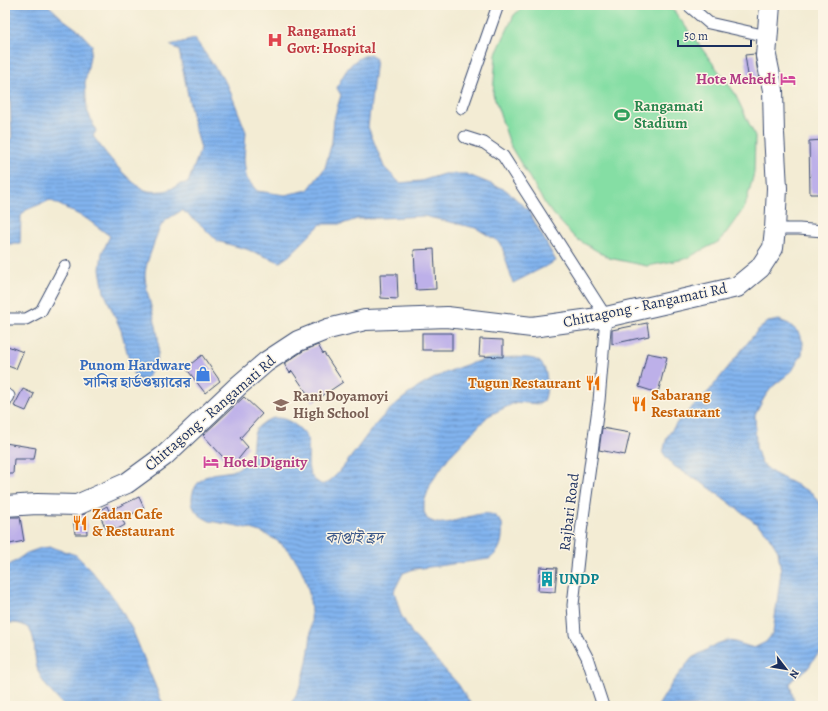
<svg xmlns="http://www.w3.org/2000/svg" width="828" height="711" font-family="Alegreya,'Noto Serif Bengali',serif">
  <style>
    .green { fill: #85dea4; stroke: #508681 }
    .water { fill: url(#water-rules); stroke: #4e72a6 }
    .building { fill: #bdb0e9 }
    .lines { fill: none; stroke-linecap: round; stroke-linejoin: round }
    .street-casing { stroke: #3b4b70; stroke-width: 13 }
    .highway-casing { stroke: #3b4b70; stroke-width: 22 }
    .street { stroke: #fff; stroke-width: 11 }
    .highway { stroke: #fff; stroke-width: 20 }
    .labels { text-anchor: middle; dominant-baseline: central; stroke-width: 3; stroke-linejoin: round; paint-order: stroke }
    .health-label { font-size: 15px; font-weight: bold; fill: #be3a42; stroke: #fcf5e5; text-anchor: start }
    .hotel-label { font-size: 15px; font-weight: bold; fill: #b23c85; stroke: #fcf5e5; text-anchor: end }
    .leisure-label { font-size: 15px; font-weight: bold; fill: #27864d; stroke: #fcf5e5; text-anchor: start }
    .street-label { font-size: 15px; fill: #1b2f5e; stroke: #fcf5e5 }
    .shop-label { font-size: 15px; font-weight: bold; fill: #366cbe; stroke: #fcf5e5; text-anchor: end }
    .food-label { font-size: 15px; font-weight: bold; fill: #c56008; stroke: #fcf5e5; text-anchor: start }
    .education-label { font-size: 15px; font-weight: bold; fill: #785e54; stroke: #fcf5e5; text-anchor: start }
    .culture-label { font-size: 15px; font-weight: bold; fill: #0d838f; stroke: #fcf5e5; text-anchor: start }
    .water-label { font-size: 16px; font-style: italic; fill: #3a5789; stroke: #fcf5e5 }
  </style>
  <defs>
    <pattern id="water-rules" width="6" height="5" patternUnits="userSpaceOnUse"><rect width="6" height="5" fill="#82b4ee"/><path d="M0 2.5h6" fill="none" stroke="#6a93c4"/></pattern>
  </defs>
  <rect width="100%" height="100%" fill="#fcf5e5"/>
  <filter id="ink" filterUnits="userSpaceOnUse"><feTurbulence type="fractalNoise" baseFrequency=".025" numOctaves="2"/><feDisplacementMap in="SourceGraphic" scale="8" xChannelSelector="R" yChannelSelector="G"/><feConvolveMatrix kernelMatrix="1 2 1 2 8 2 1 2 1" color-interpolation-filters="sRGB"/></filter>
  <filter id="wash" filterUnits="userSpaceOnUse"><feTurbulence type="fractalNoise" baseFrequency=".012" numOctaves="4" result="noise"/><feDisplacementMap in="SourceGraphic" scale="16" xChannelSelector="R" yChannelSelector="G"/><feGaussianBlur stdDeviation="0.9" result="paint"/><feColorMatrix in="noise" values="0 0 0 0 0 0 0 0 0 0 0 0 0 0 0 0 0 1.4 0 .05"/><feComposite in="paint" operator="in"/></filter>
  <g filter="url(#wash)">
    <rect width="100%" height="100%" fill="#f3ecd4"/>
    <polygon class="green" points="525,5 664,5 674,11 734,92 755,136 754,173 745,207 720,241 685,259 647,266 609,258 575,238 547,207 511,147 493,94 496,54 514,15"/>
    <g class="water">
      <path d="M 5,5 L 48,5 L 63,19 L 78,30 L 92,45 L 85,83 L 87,110 L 96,131 L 93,136 C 104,151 130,186 148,191 C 153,192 160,191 164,191 C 173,190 177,183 188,183 L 201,148 L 194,125 L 179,50 L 170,45 L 195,39 L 228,86 L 246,132 L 244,159 L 246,178 L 257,191 L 285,195 L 308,190 L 325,168 L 332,142 L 334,119 L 341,95 L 337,88 C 345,71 352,58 370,54 L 376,59 L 368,127 L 384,167 L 400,183 L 421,181 L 444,174 L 466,174 L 506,190 L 528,210 L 556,261 L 513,283 L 501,243 L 476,228 L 424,216 L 357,219 L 342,224 L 321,224 L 290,255 L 280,262 L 246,249 L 217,241 L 201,225 L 182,210 C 177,214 169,217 164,222 C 159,226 154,243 152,249 C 149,257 145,267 145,276 C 147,311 175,351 144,380 L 137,379 L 133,373 L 121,330 L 104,292 L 100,269 L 102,253 L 110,236 L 87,219 L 50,200 L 26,210 L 21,216 L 20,244 L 5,244 L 5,148 L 12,137 L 10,99 L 5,92 Z"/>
      <polygon points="779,320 789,324 798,332 803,342 802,354 792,371 772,387 764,398 755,415 756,447 761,463 773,473 812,493 822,507 823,526 823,651 816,656 808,668 792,680 790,684 794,702 796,706 658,706 674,680 692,658 717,644 728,640 754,648 766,642 773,633 781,572 778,551 766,532 747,516 710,488 674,466 663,453 667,437 679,420 710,390 757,331 768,322"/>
      <path d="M 516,357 C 523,358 534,357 540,362 C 549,369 548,392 544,401 L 539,404 L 516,402 L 488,416 L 448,458 L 431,483 L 424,502 L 424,512 L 427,519 C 430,520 433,522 436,523 C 453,526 482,507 495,516 C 498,518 500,521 502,523 C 503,538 502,551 489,559 L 414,569 L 403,573 L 394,591 L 401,615 L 413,635 L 458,684 L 472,706 L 289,706 C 303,688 307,665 310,643 C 315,597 307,549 258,531 C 243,526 226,524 210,521 C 201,517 192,511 192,500 C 192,492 195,486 200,481 C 211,469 230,476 242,466 C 244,464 248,459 250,456 C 256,445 249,432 262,424 C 265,421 271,418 276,418 C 283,418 290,421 295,425 C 299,428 305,433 307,438 C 312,454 301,472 319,483 C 321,484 322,485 324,484 C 336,481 359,445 368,434 C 397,396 436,372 483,360 C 493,358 505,358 516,357 Z"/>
      <path d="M 51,547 L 76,555 L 91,570 L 116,601 L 132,629 L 161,700 L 167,706 L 64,706 C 55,696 44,686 39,673 C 29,650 45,620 5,623 L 5,568 L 27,553 L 41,548 Z"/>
    </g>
    <g id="blocks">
      <g class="building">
        <polygon points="755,54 759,80 749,82 745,55"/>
        <polygon points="823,140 823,194 810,194 809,141"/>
        <polygon points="434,249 436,289 416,290 414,250"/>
        <polygon points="380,274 397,274 398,299 381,298"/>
        <polygon points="647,323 649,336 612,344 612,330"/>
        <rect x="422" y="333" width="30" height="17"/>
        <polygon points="480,339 503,340 503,357 479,356"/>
        <polygon points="5,345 23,352 16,369 5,365"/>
        <polygon points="318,345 323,354 324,353 343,382 313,402 292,371 290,373 284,364 303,351"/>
        <polygon points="647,353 667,357 658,393 639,387"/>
        <polygon points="202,355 220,381 205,393 186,368"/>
        <polygon points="23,389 34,394 26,411 14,406"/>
        <polygon points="244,397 262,414 240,438 248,447 232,467 203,435"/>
        <polygon points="602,428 630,433 625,455 599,450"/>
        <polygon points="5,443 36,448 34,459 14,459 13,474 5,474"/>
        <polygon points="139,497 144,508 122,519 125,525 116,530 114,526 106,529 98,511 107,506 109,511"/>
        <polygon points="86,514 87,534 75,534 73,516"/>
        <polygon points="5,517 20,517 24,541 5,545"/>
        <polygon points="540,567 557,568 555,592 538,591"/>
      </g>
    </g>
  </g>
  <g filter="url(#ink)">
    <use href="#blocks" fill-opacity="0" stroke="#3b4b70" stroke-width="1"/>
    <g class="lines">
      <defs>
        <g id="street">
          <polyline points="688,5 709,23 767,36"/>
          <polyline points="462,108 497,8 499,5"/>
          <polyline points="465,137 484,143 503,156 606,317 599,401 581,532 573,605 575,634 587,657 603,706"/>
          <polyline points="775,229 799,229 823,231"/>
          <polyline points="5,319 26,319 41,311 65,266"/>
          <polyline points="5,394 9,396 5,403"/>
        </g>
        <polyline id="highway" points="5,506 37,504 77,505 127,483 164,456 238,386 266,362 298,341 328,329 365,320 447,317 532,327 606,317 737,287 760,268 773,248 775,229 777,188 774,133 773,90 766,56 770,5"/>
      </defs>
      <use href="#street" class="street-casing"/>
      <use href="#highway" class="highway-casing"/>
      <use href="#street" class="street"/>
      <use href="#highway" class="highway"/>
    </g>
  </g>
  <defs>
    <symbol id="hospital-bare" viewBox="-9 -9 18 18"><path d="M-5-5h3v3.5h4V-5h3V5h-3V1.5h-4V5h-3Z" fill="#e0444e" stroke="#fcf5e5" stroke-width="2.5" paint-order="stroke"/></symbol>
    <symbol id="hotel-bare" viewBox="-9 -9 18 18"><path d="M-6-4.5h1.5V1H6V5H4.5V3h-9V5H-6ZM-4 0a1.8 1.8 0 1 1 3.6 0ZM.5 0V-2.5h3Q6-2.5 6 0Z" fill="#d1479c" stroke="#fcf5e5" stroke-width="2.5" paint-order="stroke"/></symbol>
    <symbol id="stadium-bare" viewBox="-9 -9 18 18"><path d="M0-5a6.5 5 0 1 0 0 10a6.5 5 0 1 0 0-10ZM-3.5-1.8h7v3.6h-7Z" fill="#2e9e5b" stroke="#fcf5e5" stroke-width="2.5" paint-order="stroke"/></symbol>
    <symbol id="shop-bare" viewBox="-9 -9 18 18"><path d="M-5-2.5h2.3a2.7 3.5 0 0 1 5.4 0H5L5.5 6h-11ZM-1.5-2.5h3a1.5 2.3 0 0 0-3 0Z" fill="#3f7fe0" stroke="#fcf5e5" stroke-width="2.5" paint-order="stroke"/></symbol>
    <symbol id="restaurant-bare" viewBox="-9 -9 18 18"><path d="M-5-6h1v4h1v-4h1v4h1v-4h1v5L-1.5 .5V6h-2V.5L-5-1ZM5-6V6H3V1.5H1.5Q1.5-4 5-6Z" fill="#e8710a" stroke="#fcf5e5" stroke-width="2.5" paint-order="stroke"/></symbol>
    <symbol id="school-bare" viewBox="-9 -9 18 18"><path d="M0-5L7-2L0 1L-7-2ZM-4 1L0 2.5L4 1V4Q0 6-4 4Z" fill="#8d6e63" stroke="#fcf5e5" stroke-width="2.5" paint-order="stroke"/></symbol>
    <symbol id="building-bare" viewBox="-9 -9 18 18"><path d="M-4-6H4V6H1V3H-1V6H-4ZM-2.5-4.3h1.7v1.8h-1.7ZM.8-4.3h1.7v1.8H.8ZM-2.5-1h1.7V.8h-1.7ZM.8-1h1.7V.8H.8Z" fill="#0f9aa8" stroke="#fcf5e5" stroke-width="2.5" paint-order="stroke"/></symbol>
  </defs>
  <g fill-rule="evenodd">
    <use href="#hospital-bare" x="264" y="29" width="22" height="22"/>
    <use href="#hotel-bare" x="777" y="68" width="22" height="22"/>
    <use href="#stadium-bare" x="611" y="104" width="22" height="22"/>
    <use href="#shop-bare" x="192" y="363" width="22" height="22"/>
    <use href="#restaurant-bare" x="582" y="372" width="22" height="22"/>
    <use href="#restaurant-bare" x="628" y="393" width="22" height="22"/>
    <use href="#school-bare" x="270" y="394" width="22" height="22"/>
    <use href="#hotel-bare" x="200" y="451" width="22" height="22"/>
    <use href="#restaurant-bare" x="69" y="512" width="22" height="22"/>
    <use href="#building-bare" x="536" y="568" width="22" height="22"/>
  </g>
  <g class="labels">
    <g class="health-label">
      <text x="287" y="31">Rangamati<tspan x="287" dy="17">Govt: Hospital</tspan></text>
    </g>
    <g class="hotel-label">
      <text x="776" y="79">Hote Mehedi</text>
      <text x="223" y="462" text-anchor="start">Hotel Dignity</text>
    </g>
    <g class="leisure-label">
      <text x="634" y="106">Rangamati<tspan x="634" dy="17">Stadium</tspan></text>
    </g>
    <g class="street-label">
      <text transform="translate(645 305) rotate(-12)">Chittagong - Rangamati Rd</text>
      <text transform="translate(210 413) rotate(-41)">Chittagong - Rangamati Rd</text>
      <text transform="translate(569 512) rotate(-83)">Rajbari Road</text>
    </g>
    <g class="shop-label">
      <text x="191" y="365">Punom Hardware<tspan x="191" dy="17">সানির হার্ডওয়্যারের</tspan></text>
    </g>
    <g class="food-label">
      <text x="581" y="383" text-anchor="end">Tugun Restaurant</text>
      <text x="651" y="395">Sabarang<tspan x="651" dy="17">Restaurant</tspan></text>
      <text x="92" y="514">Zadan Cafe<tspan x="92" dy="17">&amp; Restaurant</tspan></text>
    </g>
    <g class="education-label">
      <text x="293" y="396">Rani Doyamoyi<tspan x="293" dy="17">High School</tspan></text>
    </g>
    <g class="culture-label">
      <text x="559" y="579">UNDP</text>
    </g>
    <g class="water-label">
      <text x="354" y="538">কাপ্তাই হ্রদ</text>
    </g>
  </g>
  <rect width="828" height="711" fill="none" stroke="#fcf5e5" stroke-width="20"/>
  <g transform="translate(786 669) rotate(121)" stroke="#fcf5e5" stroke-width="3" paint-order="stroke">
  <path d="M0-3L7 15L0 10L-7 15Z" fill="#1b2f5e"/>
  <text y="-6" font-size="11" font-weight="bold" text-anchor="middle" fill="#1b2f5e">N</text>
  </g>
  <path d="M678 40v6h73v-6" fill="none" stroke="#1b2f5e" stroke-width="2"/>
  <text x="684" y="40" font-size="12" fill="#1b2f5e" stroke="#fcf5e5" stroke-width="3" paint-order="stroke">50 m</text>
</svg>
